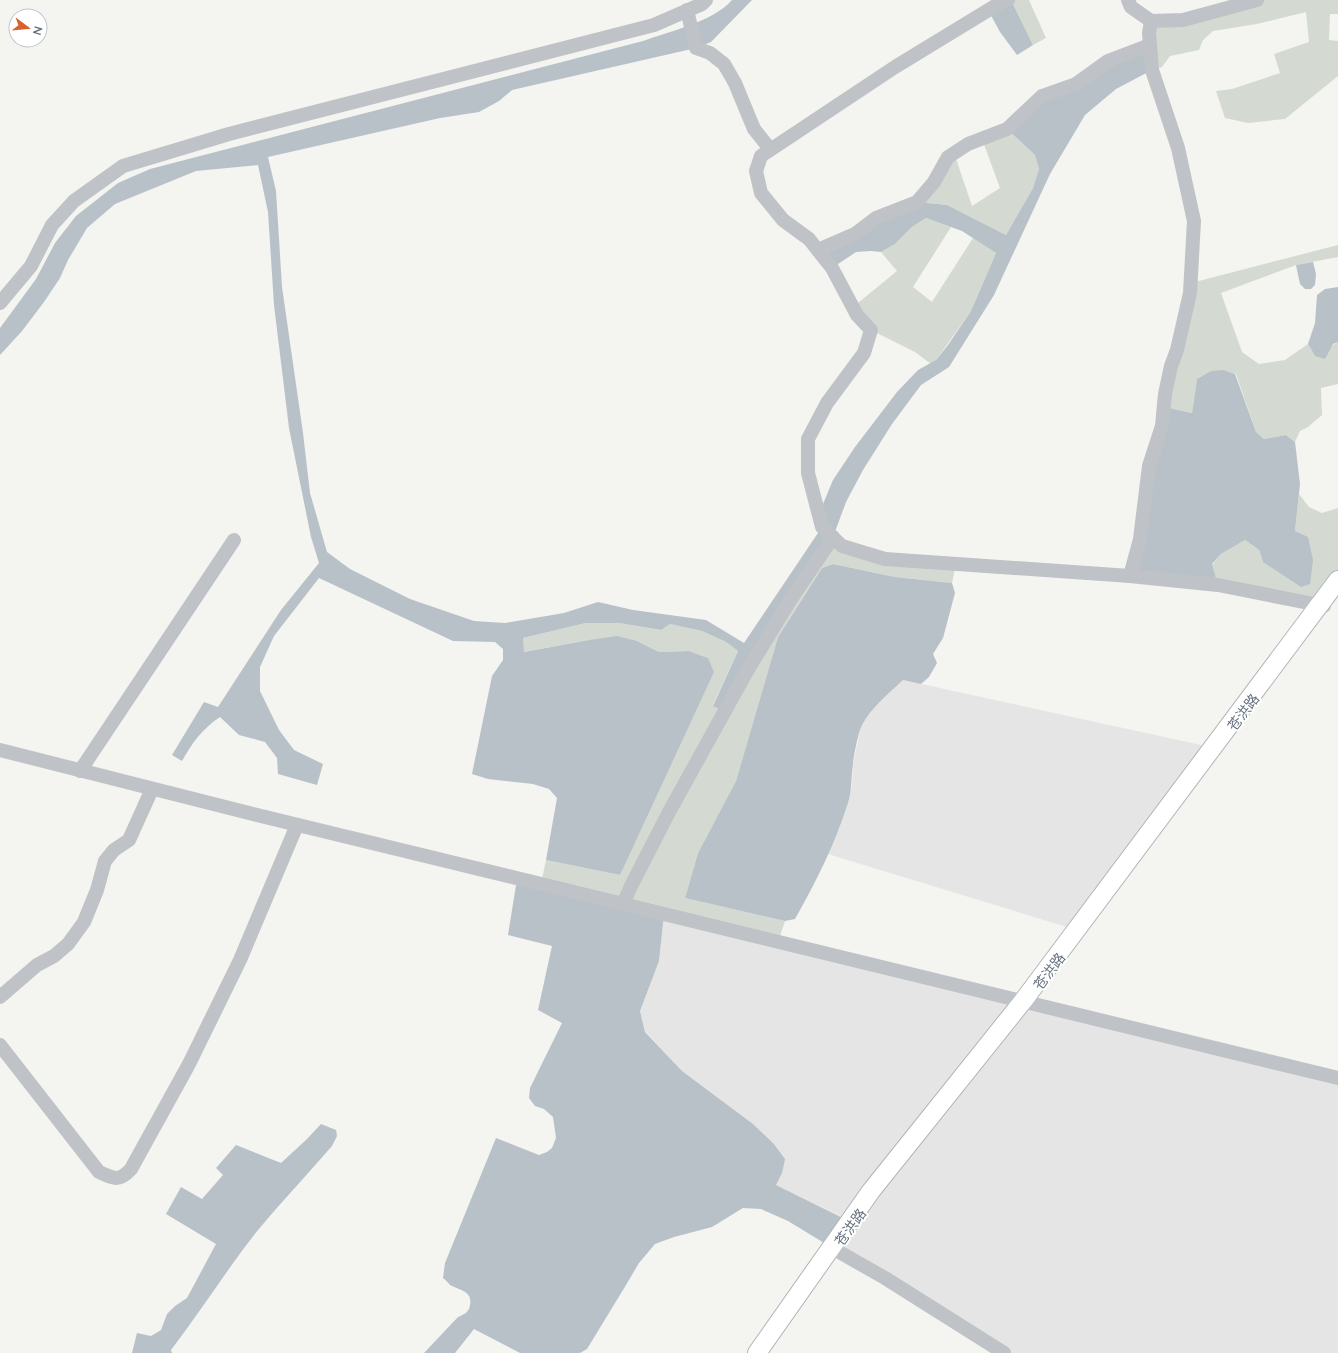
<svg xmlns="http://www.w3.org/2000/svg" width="1338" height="1353" font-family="Lato,'Noto Sans SC',sans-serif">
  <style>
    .built { fill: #e4e5e4 }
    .green { fill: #d4dad2 }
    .water { fill: #b8c1c7 }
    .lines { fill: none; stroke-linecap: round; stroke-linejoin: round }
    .major-casing { stroke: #b1b4b8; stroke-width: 20 }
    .minor { stroke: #bfc2c6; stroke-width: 14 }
    .major { stroke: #fff; stroke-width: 18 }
    .labels { text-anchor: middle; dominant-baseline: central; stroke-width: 4; stroke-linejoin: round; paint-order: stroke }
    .street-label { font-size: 14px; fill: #65717f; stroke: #fff }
  </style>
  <rect width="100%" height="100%" fill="#f4f4f0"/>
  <g class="built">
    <polygon points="903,680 1215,748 1080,931 828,854 839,829 849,800 852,785 853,765 861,726 876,705"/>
    <polygon points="664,914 1338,1078 1338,1353 1004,1353 834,1249 853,1222 776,1185 782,1173 773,1143 753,1124 682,1071 645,1031 640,1011 659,961"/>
  </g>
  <g class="green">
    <polygon points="1011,0 1029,0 1046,38 1033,45"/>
    <polygon points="1257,0 1338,0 1338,14 1330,14 1329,40 1338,41 1338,76 1285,119 1248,123 1225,118 1216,91 1232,89 1280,73 1274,54 1309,42 1306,12 1257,24 1213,31 1203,40 1199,50 1170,56 1162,67 1152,70 1151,21"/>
    <polygon points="1007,129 1035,155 1039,169 1033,188 1006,235 947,205 917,202 954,153 972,206 1000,188 982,139"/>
    <polygon points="926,218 951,227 913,287 932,302 973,238 996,253 971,311 936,360 931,364 915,352 871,330 853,307 897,271 881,252 895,244 912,227"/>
    <path d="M 1338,245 L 1338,257 L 1296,265 L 1221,293 L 1242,352 L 1259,364 L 1285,360 L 1308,344 L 1315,356 L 1338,342 L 1338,384 L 1321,388 L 1322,415 L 1308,427 L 1300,431 L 1295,442 L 1286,435 L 1264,439 L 1256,432 L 1236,374 C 1218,369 1213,370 1197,379 L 1192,413 L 1164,407 L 1191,283 Z"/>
    <polygon points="1299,494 1309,507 1322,513 1338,508 1338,589 1324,606 1218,585 1212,565 1221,554 1245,540 1259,550 1263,562 1295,531"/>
    <polygon points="833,537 842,546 956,563 952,583 895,577 833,564 822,568 778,637 736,781 698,853 685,898 785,921 778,942 541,884 546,860 620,875 708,658 689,651 659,652 637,641 589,640 523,652 523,638 586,623 619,623 660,630 670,624 702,631 726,642 738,651 713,705 725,711"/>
  </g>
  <g class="water">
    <path d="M 732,0 L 752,0 L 711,42 L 696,48 L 512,90 L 499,101 L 479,112 L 440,118 L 268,157 L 276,191 L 282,287 L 303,433 L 310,493 L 327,552 L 350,569 L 410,599 L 474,621 L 505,623 L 564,613 L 598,602 L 633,610 L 706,620 L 744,643 L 822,527 L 823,504 L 833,480 L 855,447 L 897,392 L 918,370 L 936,360 L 948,345 L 971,311 L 996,253 L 962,231 L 926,218 L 912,227 L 895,244 L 881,252 L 871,251 L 856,252 L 832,268 L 818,250 L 917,202 L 947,205 L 1006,235 L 1033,188 L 1039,169 L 1035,155 L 1007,129 L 1042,96 L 1150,45 L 1152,70 L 1116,89 L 1085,115 L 1050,174 L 994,295 L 949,367 L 921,385 L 892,424 L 863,470 L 846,502 L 833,537 L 725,711 L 713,706 L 738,651 L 726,642 L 702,631 L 670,624 L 661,630 L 619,623 L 586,623 L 523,638 L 524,652 L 589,640 L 617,636 L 637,641 L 659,652 L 689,651 L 708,658 L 714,672 L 620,875 L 546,860 L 557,798 L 549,789 L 533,784 L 488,779 L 472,774 L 492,676 L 503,660 L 503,649 L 495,642 L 453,641 L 319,578 L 274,636 L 260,667 L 260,691 L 279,730 L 294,750 L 323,764 L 317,785 L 278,774 L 277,758 L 265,742 L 239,735 L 220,717 C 202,729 192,743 182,761 L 172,755 L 204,702 L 218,707 L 281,610 L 319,563 L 311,537 L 289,428 L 274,305 L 268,212 L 258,165 L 196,171 L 115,204 L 87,228 L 68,260 L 60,278 L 44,302 L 22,331 L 0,355 L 0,328 L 36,279 L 55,243 L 76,216 L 118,183 L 150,169 L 643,41 C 670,31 713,22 732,0 Z"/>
    <polygon points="1011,0 1033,45 1017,55 1000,32 988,10"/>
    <polygon points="1313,262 1316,274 1315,285 1311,289 1305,289 1300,284 1296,265"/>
    <polygon points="1338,287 1338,342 1333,344 1325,359 1315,356 1308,344 1315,323 1317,295 1325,289"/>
    <polygon points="1223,370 1235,374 1256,432 1264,439 1286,435 1295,442 1300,484 1295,531 1308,537 1313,560 1310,584 1301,587 1263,562 1259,550 1245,540 1221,554 1212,564 1218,585 1130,576 1164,407 1192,413 1197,379 1211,371"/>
    <path d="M 833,564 L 895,577 L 952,583 L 955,593 L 943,638 L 933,654 L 937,663 L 929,677 L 921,684 L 903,680 C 888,694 872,707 862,725 C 858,733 854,755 853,764 C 851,777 852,790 848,803 C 835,844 816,882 795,919 L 785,921 L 685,898 L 698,853 L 736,781 L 778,637 L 822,568 Z"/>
    <path d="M 517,879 L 664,914 L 659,961 L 640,1011 L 645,1032 L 682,1071 L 753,1124 L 773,1143 L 785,1159 L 782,1173 L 776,1185 L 853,1223 L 834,1249 L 788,1221 L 761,1209 L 743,1208 L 712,1227 L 674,1237 L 655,1244 L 639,1263 L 626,1285 L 587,1349 L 580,1353 L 520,1353 L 474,1329 L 455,1353 L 424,1353 L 458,1317 C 465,1314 469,1312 470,1305 C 473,1291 459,1290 450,1285 C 448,1283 446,1280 443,1278 L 445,1263 L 496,1138 L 539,1155 L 547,1152 L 552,1148 L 556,1138 L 553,1117 L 544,1109 L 535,1106 L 529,1098 L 530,1088 L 562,1023 L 538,1010 L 552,946 L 508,935 Z"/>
    <path d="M 321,1124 L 336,1130 L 337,1136 L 332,1146 C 308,1174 282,1201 258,1230 C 227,1269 201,1311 171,1350 L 172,1353 L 132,1353 L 137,1333 L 151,1336 L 161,1330 L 167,1314 L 175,1306 L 187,1298 L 216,1244 L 166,1214 L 181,1187 L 202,1199 L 223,1175 L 216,1168 L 236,1145 L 281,1163 L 307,1139 Z"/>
  </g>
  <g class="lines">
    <defs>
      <polyline id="major" points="757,1353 871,1191 1023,1001 1338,580"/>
    </defs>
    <use href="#major" class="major-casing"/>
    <g class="minor">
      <polyline points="1008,0 1000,3 895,67 761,156 756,171 761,193 783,220 809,239 832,268 857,315 871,330 864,353 827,403 808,439 808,473 822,527 842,546 885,559 1130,576 1218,585 1324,606"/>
      <polyline points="1128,0 1131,7 1151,21 1183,20 1257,0"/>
      <polyline points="687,10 696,48 710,53 724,64 735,83 754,129 770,149"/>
      <polyline points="818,250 855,234 876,218 917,202 934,182 948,157 968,144 1007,129 1042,96 1076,84 1108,61 1150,45"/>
      <polyline points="0,303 31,266 52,225 74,201 123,166 229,134 654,25 702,4 706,0"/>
      <polyline points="1130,576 1140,539 1149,466 1162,426 1165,394 1171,366 1177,350 1190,293 1194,221 1178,148 1152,70 1149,33 1151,21"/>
      <polyline points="0,750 253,814 1338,1078"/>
      <polyline points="80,771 234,540"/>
      <polyline points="623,904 631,886 669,812 747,671 791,599 833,537"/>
      <polyline points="0,997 37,965 54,956 68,944 84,922 97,890 105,861 114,850 129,840 152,789"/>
      <path d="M 0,1045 L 99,1172 C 114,1179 119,1182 131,1169 L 189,1064 L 240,960 L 297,825"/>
      <polyline points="834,1249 885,1278 1004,1353"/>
    </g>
    <use href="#major" class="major"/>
  </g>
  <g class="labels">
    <g class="street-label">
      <text transform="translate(1243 712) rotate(-53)">苍洪路</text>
      <text transform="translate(1049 971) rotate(-53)">苍洪路</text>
      <text transform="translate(850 1227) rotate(-54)">苍洪路</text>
    </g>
  </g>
  <g transform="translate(28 28) rotate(106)"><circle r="19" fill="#ffffff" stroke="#c1c6cc"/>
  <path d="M0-3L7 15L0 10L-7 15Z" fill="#d6622e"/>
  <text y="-6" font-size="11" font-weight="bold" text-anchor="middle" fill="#65717f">N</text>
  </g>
</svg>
